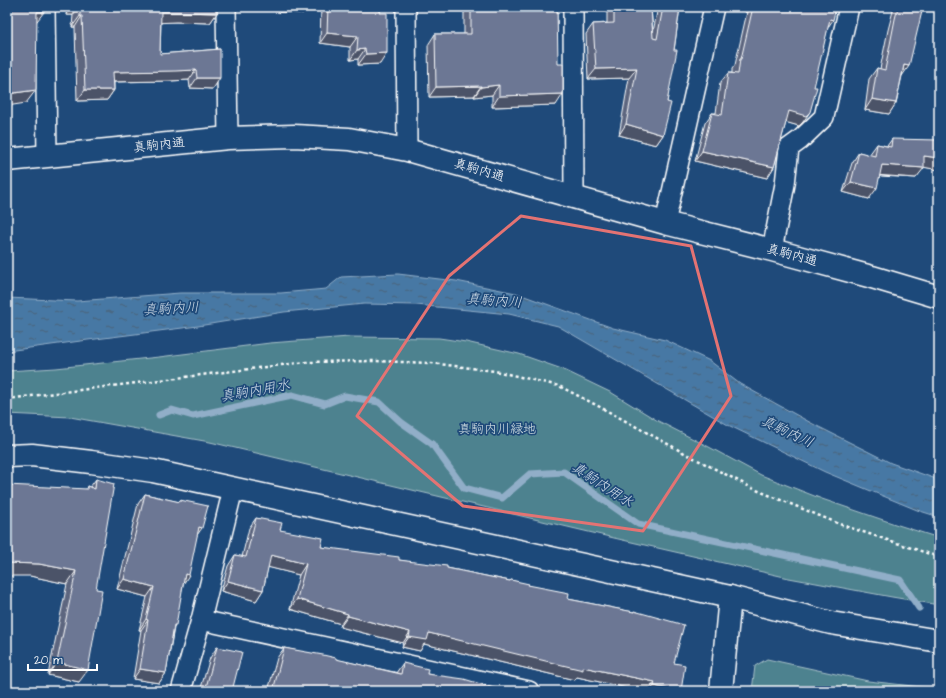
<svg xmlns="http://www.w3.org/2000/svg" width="946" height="698" font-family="'Architects Daughter','Klee One',sans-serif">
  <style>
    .park { fill: #4e828f; stroke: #a6c0c7 }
    .water { fill: url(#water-ripples); stroke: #91aec8 }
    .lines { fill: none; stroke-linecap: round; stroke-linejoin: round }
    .stream { stroke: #91aec8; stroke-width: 7 }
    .minor-casing { stroke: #fff; stroke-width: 22 }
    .tertiary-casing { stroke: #fff; stroke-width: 25 }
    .trunk-casing { stroke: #fff; stroke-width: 25 }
    .path { stroke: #fff; stroke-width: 2.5; stroke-dasharray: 3 3; stroke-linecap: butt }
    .minor { stroke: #1f4a7a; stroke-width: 19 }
    .tertiary { stroke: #1f4a7a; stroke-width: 22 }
    .trunk { stroke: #1f4a7a; stroke-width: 22 }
    .wall { fill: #5d667f; stroke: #fff }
    .shaded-wall { fill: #4c5368; stroke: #fff }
    .building { fill: #6c7794; stroke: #fff }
    .marked { fill: none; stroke: #e47373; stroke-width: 3; stroke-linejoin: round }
    .labels { text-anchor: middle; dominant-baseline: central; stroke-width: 3.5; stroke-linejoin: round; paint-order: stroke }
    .street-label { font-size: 13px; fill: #fff; stroke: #1f4a7a }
    .park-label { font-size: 13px; fill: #d3e0e3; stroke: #1f4a7a }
    .water-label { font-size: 14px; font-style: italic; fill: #d1dde8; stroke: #1f4a7a }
  </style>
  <defs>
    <pattern id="water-ripples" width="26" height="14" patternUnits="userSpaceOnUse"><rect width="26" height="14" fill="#4778a4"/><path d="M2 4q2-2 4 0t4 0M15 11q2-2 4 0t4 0" fill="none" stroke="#4a6278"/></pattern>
  </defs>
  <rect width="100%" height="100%" fill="#1f4a7a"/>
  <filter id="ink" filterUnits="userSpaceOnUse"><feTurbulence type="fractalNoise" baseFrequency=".025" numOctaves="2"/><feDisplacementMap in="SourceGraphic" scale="8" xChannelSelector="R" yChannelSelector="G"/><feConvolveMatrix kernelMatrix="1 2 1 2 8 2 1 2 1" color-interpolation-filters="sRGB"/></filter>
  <g filter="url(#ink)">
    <g class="park">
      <polygon points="349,337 439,338 466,342 519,354 562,369 612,393 658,421 709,447 761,475 822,499 895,524 939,538 939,605 892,597 789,578 614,538 210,442 70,417 7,414 7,371 56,368 159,357 270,343"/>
      <polygon points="767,659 868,681 939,689 939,691 752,691 755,666"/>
    </g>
    <polygon class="water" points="398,274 456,281 516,293 613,328 665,340 710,361 740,384 813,424 891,463 939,480 939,517 917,510 825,472 728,425 558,326 509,314 458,309 416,305 364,304 284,312 198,326 88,340 7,351 7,298 77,301 180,293 281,293 326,289 341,277"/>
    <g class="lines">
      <polyline class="stream" points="159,415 172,410 193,416 292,395 325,404 345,396 379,402 401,422 432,444 464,488 502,498 530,474 564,472 638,524 900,580 919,608"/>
      <defs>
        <g id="minor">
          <polyline points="45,7 47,156"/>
          <polyline points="226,7 228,138"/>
          <polyline points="406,7 407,150"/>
          <polyline points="573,7 574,197"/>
          <polyline points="665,223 714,7"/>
          <polyline points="772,250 785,184 789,148 800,140 824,117 849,7"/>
          <polyline points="201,620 529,691"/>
          <polyline points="181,691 201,620 233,489"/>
        </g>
        <g id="tertiary">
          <polyline points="7,456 32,455 91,462 153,471 730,597 831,623 939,641"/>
          <polyline points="721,691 730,597"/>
        </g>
        <polyline id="trunk" points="7,160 228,138 294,136 349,139 407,150 665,223 772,250 872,277 939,297"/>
      </defs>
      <use href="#minor" class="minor-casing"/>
      <use href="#tertiary" class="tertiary-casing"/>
      <use href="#trunk" class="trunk-casing"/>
      <polyline class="path" points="7,399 306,362 375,361 431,363 495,371 559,386 600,407 688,455 754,489 842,525 939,557"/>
      <use href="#minor" class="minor"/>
      <use href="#tertiary" class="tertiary"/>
      <use href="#trunk" class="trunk"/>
    </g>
    <g class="wall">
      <polygon points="67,7 217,7 217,13 210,23 176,22 161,22 160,54 220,49 213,89 190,88 189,80 169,81 114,82 114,90 107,100 77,101 75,27 72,27 73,15 66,15"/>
      <polygon points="280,7 308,7 303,13 279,12"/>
      <polygon points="321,7 380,7 380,64 358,65 358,59 350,60 350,47 320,43"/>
      <polygon points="464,7 558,7 557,8 556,105 492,107 492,95 474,97 474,96 429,97 428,45 435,34 464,34"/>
      <polygon points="607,7 651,7 653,32 658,7 680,7 667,102 663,135 656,145 619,135 629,78 588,79 586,34 593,24 607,23"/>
      <polygon points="746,7 836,7 828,27 803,122 799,126 786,122 774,167 767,178 695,161 705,123 712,113 716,113 720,83 728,73 732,73 732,69 735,65 747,12 745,12"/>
      <polygon points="894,7 923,7 902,76 896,103 889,114 865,110 869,79 877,68 880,69 888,30"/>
      <polygon points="892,139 939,170 924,167 916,178 880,176 869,199 843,192 852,163 859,152 869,155 877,144 887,146"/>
      <polygon points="96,479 79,682 48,675 67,584 30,576 86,489 87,486 90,487"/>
      <polygon points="145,494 179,502 180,500 197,535 183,584 174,628 166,673 159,683 133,679 141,630 139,630 147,597 117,589 138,504"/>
      <polygon points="256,518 280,530 321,547 447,568 510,581 511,580 528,585 568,599 633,612 634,611 674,663 681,691 641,691 577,677 575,680 424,644 420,651 402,647 403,643 340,627 341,624 290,609 299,575 268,567 263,590 256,601 221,591 228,566 235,555 242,557 249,528"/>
      <polygon points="217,647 232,691 200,691 210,658"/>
      <polygon points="284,648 396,673 403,663 427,674 504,691 268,691 277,658"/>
    </g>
    <g class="shaded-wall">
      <polygon points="71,7 79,7 73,15 66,15"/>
      <polygon points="283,7 308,7 303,13 279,12"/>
      <polygon points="748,7 750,7 747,12 745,12"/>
      <polygon points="37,12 44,12 34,25"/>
      <polygon points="161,12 183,12 217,13 210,23 176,22 154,23"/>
      <polygon points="80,16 82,16 75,27 72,27"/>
      <polygon points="830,19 833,20 826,30"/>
      <polygon points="327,33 358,36 350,47 320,43"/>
      <polygon points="365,49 358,59 350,60 357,50"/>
      <polygon points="387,53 380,64 358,65 366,54"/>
      <polygon points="904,65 909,66 902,76"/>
      <polygon points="637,68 629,78 588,79 596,69"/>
      <polygon points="196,70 189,80 169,81 106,82 113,72"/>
      <polygon points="197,78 220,78 213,89 190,88"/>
      <polygon points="499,85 492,95 474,97 481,87"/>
      <polygon points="481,86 474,96 429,97 436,87"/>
      <polygon points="36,90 26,103 7,106 7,94"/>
      <polygon points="85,90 114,90 107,100 77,101"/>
      <polygon points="563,94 556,105 492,107 499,96"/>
      <polygon points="872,99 896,103 889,114 865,110"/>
      <polygon points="789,111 810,112 803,122 799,126 781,121"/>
      <polygon points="626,124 663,135 656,145 619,135"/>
      <polygon points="702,151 774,167 767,178 695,161"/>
      <polygon points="924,156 939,158 939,170 917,166"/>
      <polygon points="882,165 924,168 916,178 875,175"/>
      <polygon points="851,182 877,188 869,199 843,192"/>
      <polygon points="199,527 202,528 195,538"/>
      <polygon points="271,555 306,564 299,575 263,566"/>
      <polygon points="7,563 39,564 76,571 67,584 30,576 7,576"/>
      <polygon points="185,574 189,575 182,586"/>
      <polygon points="124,579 154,587 147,597 117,589"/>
      <polygon points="228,581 263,590 256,601 221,591"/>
      <polygon points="297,599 348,614 341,624 290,609"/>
      <polygon points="348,616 410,632 403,643 340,627"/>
      <polygon points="146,619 148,620 141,630 139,630"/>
      <polygon points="429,633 583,667 655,682 648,691 641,691 577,677 575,680 424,644 420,651 402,647 409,637"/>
      <polygon points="57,662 88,670 79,682 48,675"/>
      <polygon points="140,669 166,673 159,683 133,679"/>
      <polygon points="654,686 679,691 650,691"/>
    </g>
    <g class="building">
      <polygon points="7,7 44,7 44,12 37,12 36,90 7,94"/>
      <polygon points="80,7 217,7 217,13 183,12 161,12 160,54 220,49 220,78 197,78 196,70 176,71 113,72 114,90 85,90 82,16 80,16"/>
      <polygon points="328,7 380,7 380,13 387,13 387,53 366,54 365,49 357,50 358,36 327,33"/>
      <polygon points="471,7 557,7 558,64 563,64 563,94 499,96 499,85 481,87 481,86 436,87 435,34 471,34"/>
      <polygon points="614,7 651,7 653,38 657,39 663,7 680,7 674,50 677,50 667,102 671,103 663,135 626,124 637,68 596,69 593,24 614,23"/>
      <polygon points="753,7 836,7 833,20 830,19 814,87 817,87 810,112 806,116 789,111 774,167 702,151 712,113 722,115 728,73 738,74 740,59 741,59"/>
      <polygon points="898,7 923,7 909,66 904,65 896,103 872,99 877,68 885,70 895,19"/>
      <polygon points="892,139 939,140 939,158 924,156 924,168 882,165 877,188 851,182 859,152 875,156 877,144 891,147"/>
      <polygon points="96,479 114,484 96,589 102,590 88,670 57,662 76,571 39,564 7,563 7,485 87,489 87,486 95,489"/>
      <polygon points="145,494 180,502 180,500 208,506 202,528 199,527 189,575 185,574 176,625 174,625 166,673 140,669 148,620 146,619 154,587 124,579"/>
      <polygon points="256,518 282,523 280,530 323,538 321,547 399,557 399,560 447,566 447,568 510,581 511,580 529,584 528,585 569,593 568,599 634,612 634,611 684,625 674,663 685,665 681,691 654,686 655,682 583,667 583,670 429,633 427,640 409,637 410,632 348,616 348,614 297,599 306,564 271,555 263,590 228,581 235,555 246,557"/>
      <polygon points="217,647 242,652 232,691 205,691"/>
      <polygon points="284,648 323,655 336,658 336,659 401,674 403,663 428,669 427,674 464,679 504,691 273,691"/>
    </g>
  </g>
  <path class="marked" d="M 521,216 L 691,246 L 731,396 L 643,531 L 463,506 L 357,416 L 449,276 Z"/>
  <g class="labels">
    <g class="street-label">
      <text transform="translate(159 145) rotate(-6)">真駒内通</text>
      <text transform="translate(479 170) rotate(16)">真駒内通</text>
      <text transform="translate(792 255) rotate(15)">真駒内通</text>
    </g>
    <g class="park-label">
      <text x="497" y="429">真駒内川緑地</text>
    </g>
    <g class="water-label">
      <text transform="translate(494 301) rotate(4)">真駒内川</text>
      <text transform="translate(171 309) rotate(-3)">真駒内川</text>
      <text transform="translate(255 391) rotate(-10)">真駒内用水</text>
      <text transform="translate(787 432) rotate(25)">真駒内川</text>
      <text transform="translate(602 485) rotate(33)">真駒内用水</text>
    </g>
  </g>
  <rect width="946" height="698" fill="none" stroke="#1f4a7a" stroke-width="24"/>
  <rect x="12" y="12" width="922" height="674" fill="none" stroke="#fff" stroke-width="1.5" filter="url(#ink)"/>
  <path d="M28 664v6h69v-6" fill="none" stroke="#ffffff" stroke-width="2"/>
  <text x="34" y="664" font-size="12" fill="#ffffff" stroke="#1f4a7a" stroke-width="3" paint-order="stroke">20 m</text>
</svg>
